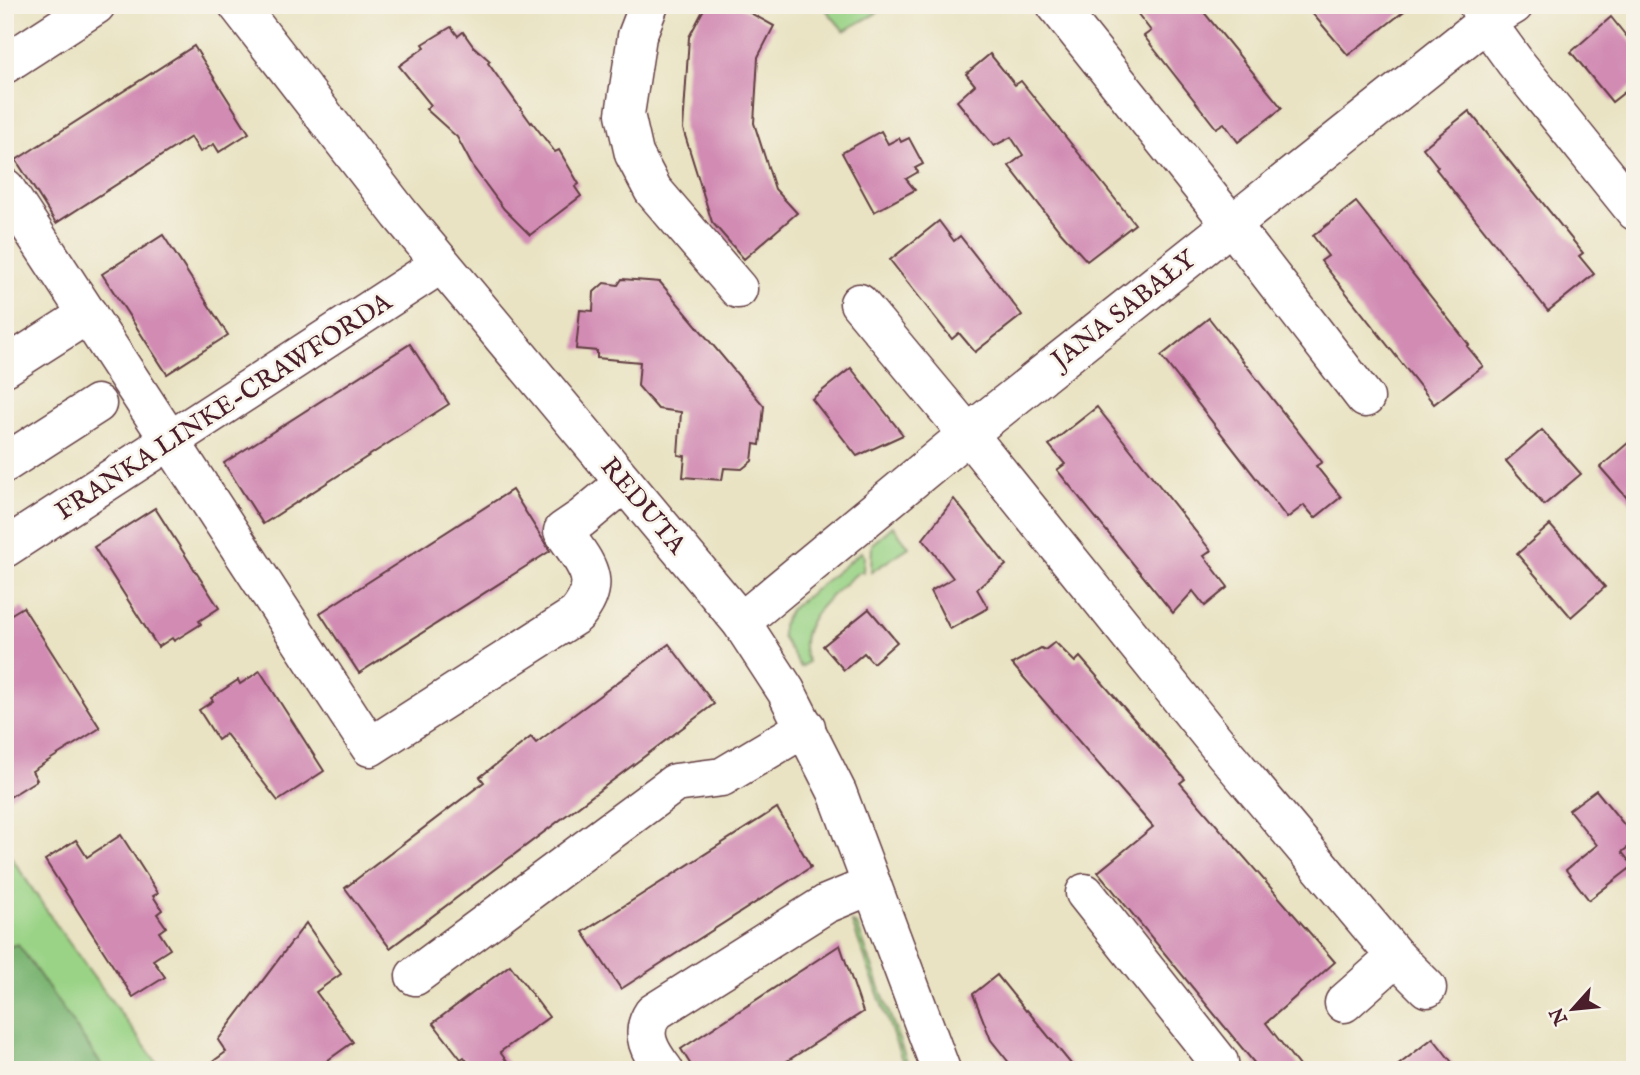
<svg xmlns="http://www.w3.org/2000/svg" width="1640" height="1075" font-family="'IM FELL English',serif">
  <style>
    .green { fill: #9ad386; stroke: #727958; stroke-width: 2 }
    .forest { fill: #7bb573; stroke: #626a4f; stroke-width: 2 }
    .building { fill: #d28cb4 }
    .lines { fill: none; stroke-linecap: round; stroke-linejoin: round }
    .minor-casing { stroke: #623c42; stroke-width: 41 }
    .minor { stroke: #fff; stroke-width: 38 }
    .labels { text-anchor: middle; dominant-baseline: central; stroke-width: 5; stroke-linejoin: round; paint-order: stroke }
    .street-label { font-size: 26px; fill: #4a1f2b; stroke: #f7f3e8 }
  </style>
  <rect width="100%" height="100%" fill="#f7f3e8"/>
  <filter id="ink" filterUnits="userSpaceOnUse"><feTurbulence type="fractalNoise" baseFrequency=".0143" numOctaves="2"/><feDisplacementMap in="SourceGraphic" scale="14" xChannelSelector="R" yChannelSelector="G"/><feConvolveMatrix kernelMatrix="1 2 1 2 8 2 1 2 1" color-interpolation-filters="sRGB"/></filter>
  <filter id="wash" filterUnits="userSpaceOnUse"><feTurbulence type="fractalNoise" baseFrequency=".00686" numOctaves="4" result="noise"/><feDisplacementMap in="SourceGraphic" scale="28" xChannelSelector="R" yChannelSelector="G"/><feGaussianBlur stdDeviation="1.57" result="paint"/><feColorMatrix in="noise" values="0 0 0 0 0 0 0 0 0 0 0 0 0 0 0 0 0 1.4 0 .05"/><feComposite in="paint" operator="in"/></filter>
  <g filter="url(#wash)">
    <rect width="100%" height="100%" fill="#e9e3c3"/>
    <g class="green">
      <polygon points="822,5 891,5 844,31"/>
      <polygon points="893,526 909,547 871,572 872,544"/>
      <path d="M 861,552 L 864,556 L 863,572 L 859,572 C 834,593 790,625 808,662 L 801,667 L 782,637 L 782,625 L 790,610 Z"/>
      <polygon points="5,848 59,929 162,1070 5,1070"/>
      <polygon points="852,923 857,925 910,1070 901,1057"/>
    </g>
    <polygon class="forest" points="18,944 105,1070 5,1070 5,948"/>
    <g id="blocks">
      <g class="building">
        <polygon points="706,5 736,5 774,26 758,57 754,123 775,189 797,213 744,259 712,222 683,129 689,37"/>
        <polygon points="1131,5 1198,5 1282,108 1238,142 1224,123 1216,128 1144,36 1151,31"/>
        <polygon points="1305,5 1412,5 1348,55"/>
        <polygon points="1611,17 1635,47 1635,84 1612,102 1571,52"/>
        <polygon points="451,27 458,36 463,32 473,46 490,61 488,63 531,123 532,122 555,152 559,150 579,184 575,187 581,196 530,235 504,209 473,167 457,137 426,109 431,105 399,66 425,47 423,44"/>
        <polygon points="194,46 249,133 219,152 214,144 200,152 191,137 56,223 16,160"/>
        <polygon points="990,54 1015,85 1021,81 1135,224 1087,261 1058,229 1009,166 1023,155 1011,137 994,146 957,101 975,85 966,74"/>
        <polygon points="1469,111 1583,253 1579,256 1594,274 1548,311 1436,169 1438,167 1423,148"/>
        <polygon points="881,131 888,144 899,138 901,142 909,138 923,164 915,168 918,172 906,179 915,190 874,212 842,153"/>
        <polygon points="1356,202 1469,345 1467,346 1483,366 1434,404 1321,261 1328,256 1313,236"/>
        <polygon points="939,221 954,241 960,236 1022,315 975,352 959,333 952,339 890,260"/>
        <polygon points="163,235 228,335 167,374 102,274"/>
        <polygon points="622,279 660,282 764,406 760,445 754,444 752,461 742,469 724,468 722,480 683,477 685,456 678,455 681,412 658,409 638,386 640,362 597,358 597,351 576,349 580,310 593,311 594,292 604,283 618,285"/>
        <polygon points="1209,318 1322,462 1316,466 1341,497 1315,518 1304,505 1287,518 1161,356"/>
        <polygon points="410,344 449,404 263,524 224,463"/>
        <polygon points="851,368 903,435 857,456 812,399"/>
        <polygon points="1097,407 1211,551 1204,556 1228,587 1205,606 1193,591 1173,613 1057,470 1065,464 1049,445"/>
        <polygon points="1542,430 1581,474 1544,505 1506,461"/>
        <polygon points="1635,437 1635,507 1600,467"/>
        <polygon points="512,490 550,551 359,673 320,613"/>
        <polygon points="954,499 1006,565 977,589 988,608 950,629 931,591 953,578 923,539"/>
        <polygon points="155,508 219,608 199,621 201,624 174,641 172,638 158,647 94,547"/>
        <polygon points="1550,525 1605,587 1571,617 1517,554"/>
        <polygon points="23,607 100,728 32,771 37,780 5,800 5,618"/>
        <polygon points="869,609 897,642 873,663 864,653 844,670 823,646"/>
        <polygon points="1055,642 1075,662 1080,657 1160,749 1185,779 1180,783 1335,962 1266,1023 1302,1070 1260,1070 1098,872 1153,827 1012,664 1041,648 1045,650"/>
        <polygon points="669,644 714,704 390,948 345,888 484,782 480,777 531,737 536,743"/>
        <polygon points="260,671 324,771 278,801 226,734 218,740 199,710 213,701 211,698 238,680 240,684"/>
        <polygon points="1596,790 1635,838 1635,842 1622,852 1633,866 1589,900 1566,870 1597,845 1569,810"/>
        <polygon points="777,808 811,867 621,989 583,932"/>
        <polygon points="121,835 158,893 153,896 162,910 157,914 166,927 159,932 170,949 153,960 165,977 133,997 45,860 76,840 87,857"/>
        <polygon points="306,923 341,974 316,992 353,1042 314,1070 201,1070 226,1052 218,1040"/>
        <polygon points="840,945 863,1012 773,1070 694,1070 681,1049"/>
        <polygon points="510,965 549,1017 500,1052 513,1070 474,1070 464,1057 461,1059 433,1023"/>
        <polygon points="997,975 1026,1011 1027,1010 1076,1070 1015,1070 991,1040 973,994"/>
        <polygon points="1433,1038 1458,1070 1392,1070"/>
      </g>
    </g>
  </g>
  <g filter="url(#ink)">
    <use href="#blocks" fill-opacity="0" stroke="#623c42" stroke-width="2"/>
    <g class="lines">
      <defs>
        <g id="minor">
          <polyline points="238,5 400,214 741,622 786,691 837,792 941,1070"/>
          <polyline points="649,5 637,36 625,114 634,154 653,190 738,289"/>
          <polyline points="1056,5 1231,224 1365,398"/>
          <polyline points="1478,5 1486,22 1515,62 1635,211"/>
          <polyline points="5,64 96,5"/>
          <path d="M 5,188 L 370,747 L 576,615 C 606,580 583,562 563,531 L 582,518 L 624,483"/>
          <polyline points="859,303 968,434 1223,751 1396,957 1427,988"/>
          <polyline points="5,367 88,314"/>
          <polyline points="5,463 97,404"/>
          <polyline points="5,548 441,264"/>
          <polyline points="741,622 968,434 1486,22 1514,5"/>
          <polyline points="1085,893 1219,1062 1220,1070"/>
          <polyline points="415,976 675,783 722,777 806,727"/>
          <polyline points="1344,1003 1396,957"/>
          <path d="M 664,1070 C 650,1052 639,1034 653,1013 L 826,904 L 872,885"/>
        </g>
      </defs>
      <use href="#minor" class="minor-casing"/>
      <use href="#minor" class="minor"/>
    </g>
  </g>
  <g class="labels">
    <g class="street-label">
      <text transform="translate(1124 310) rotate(-38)">JANA SABAŁY</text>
      <text transform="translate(224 407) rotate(-33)">FRANKA LINKE-CRAWFORDA</text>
      <text transform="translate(643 506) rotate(50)">REDUTA</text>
    </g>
  </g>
  <rect width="1640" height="1075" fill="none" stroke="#f7f3e8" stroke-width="28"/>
  <g transform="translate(1573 1009) rotate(243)" stroke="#f7f3e8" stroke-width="5" paint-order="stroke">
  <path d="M0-5L12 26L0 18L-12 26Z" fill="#4a1f2b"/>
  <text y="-10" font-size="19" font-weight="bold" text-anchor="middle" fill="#4a1f2b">N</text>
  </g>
</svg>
